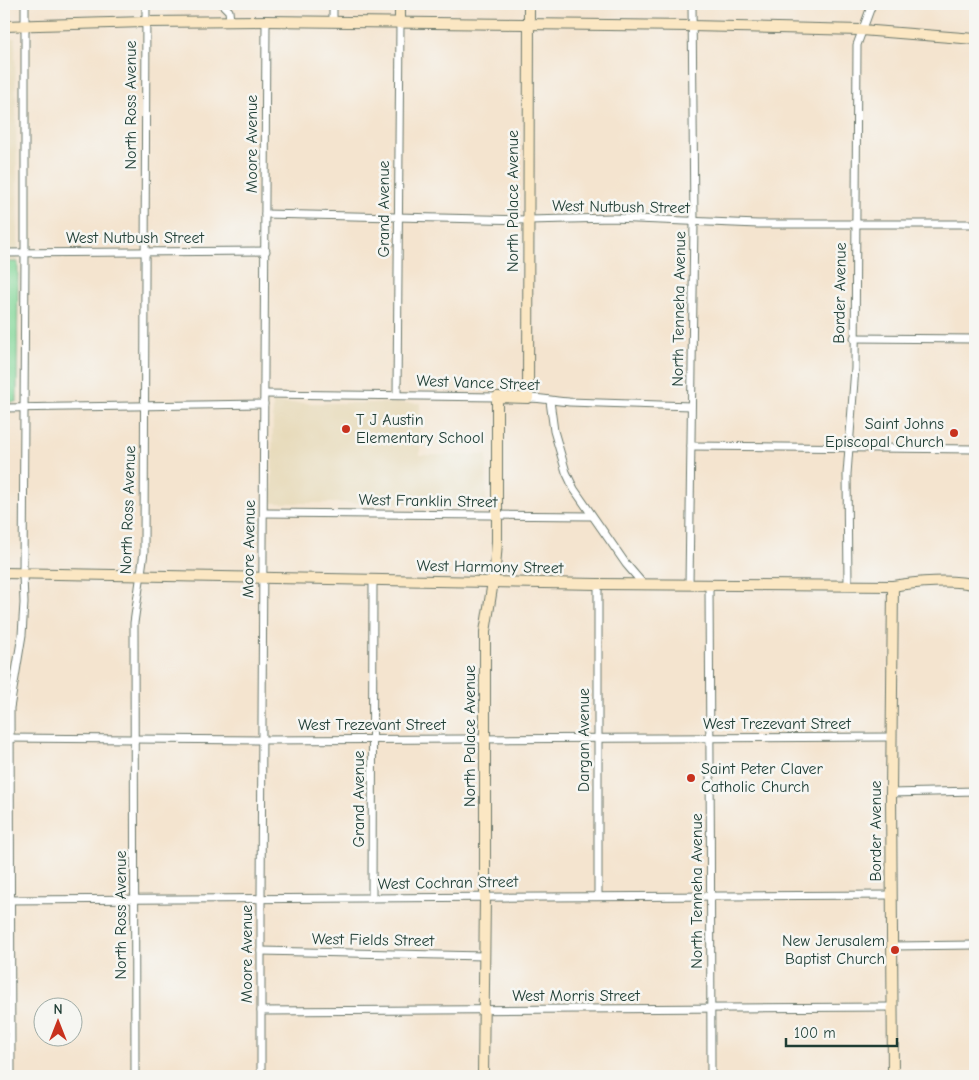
<svg xmlns="http://www.w3.org/2000/svg" width="979" height="1080" font-family="'Comic Neue',sans-serif">
  <style>
    .built { fill: #e7daba }
    .green { fill: #84d799; stroke: #528a66 }
    .lines { fill: none; stroke-linecap: round; stroke-linejoin: round }
    .street-casing { stroke: #6a776a; stroke-width: 9 }
    .secondary-casing { stroke: #6a776a; stroke-width: 12 }
    .street { stroke: #fff; stroke-width: 7 }
    .secondary { stroke: #fbe7c3; stroke-width: 10 }
    .poi-dot { fill: #c8321e; stroke: #f6f6f2; stroke-width: 2 }
    .labels { text-anchor: middle; dominant-baseline: central; stroke-width: 5; stroke-linejoin: round; paint-order: stroke }
    .street-label { font-size: 16px; fill: #1f3d34; stroke: #f6f6f2 }
    .poi-label { font-size: 16px; fill: #1f3d34; stroke: #f6f6f2; text-anchor: start }
  </style>
  <rect width="100%" height="100%" fill="#f6f6f2"/>
  <filter id="ink" filterUnits="userSpaceOnUse"><feTurbulence type="fractalNoise" baseFrequency=".02" numOctaves="2"/><feDisplacementMap in="SourceGraphic" scale="10" xChannelSelector="R" yChannelSelector="G"/><feConvolveMatrix kernelMatrix="1 2 1 2 8 2 1 2 1" color-interpolation-filters="sRGB"/></filter>
  <filter id="wash" filterUnits="userSpaceOnUse"><feTurbulence type="fractalNoise" baseFrequency=".0096" numOctaves="4" result="noise"/><feDisplacementMap in="SourceGraphic" scale="20" xChannelSelector="R" yChannelSelector="G"/><feGaussianBlur stdDeviation="1.12" result="paint"/><feColorMatrix in="noise" values="0 0 0 0 0 0 0 0 0 0 0 0 0 0 0 0 0 1.4 0 .05"/><feComposite in="paint" operator="in"/></filter>
  <g filter="url(#wash)">
    <rect width="100%" height="100%" fill="#f4e4cf"/>
    <g class="built">
      <polygon points="15,38 18,262 4,262 4,39"/>
      <polygon points="273,403 420,403 420,455 487,455 486,503 272,503"/>
    </g>
    <polygon class="green" points="4,262 18,262 17,402 4,402"/>
  </g>
  <g filter="url(#ink)">
    <g class="lines">
      <defs>
        <g id="street">
          <polyline points="222,4 229,11 230,21"/>
          <polyline points="333,22 333,4"/>
          <polyline points="265,214 528,220 612,218 758,224 975,224"/>
          <polyline points="4,253 266,251"/>
          <polyline points="854,338 975,339"/>
          <polyline points="265,394 497,397"/>
          <polyline points="397,395 400,23"/>
          <path d="M 528,398 C 542,398 555,401 569,402 L 691,406"/>
          <polyline points="550,401 554,431 566,472 574,489 626,564 644,585"/>
          <polyline points="4,408 264,404"/>
          <polyline points="691,446 975,449"/>
          <polyline points="264,513 592,516"/>
          <polyline points="689,585 694,222 692,4"/>
          <polyline points="848,585 847,474 855,368 857,45 872,4"/>
          <path d="M 709,586 C 711,749 710,913 711,1076"/>
          <polyline points="4,738 262,740 891,737"/>
          <polyline points="891,793 975,791"/>
          <polyline points="598,896 598,584"/>
          <polyline points="372,898 373,581"/>
          <polyline points="4,900 892,895"/>
          <polyline points="893,946 975,945"/>
          <polyline points="261,951 484,956"/>
          <polyline points="261,1011 892,1007"/>
          <polyline points="11,1076 10,708 22,635 24,603 23,574 25,253 25,4"/>
          <polyline points="135,1076 134,623 144,552 146,4"/>
          <polyline points="261,1076 261,898 266,21"/>
        </g>
        <g id="secondary">
          <polyline points="400,23 400,4"/>
          <polyline points="4,26 145,22 266,21 691,26 861,30 975,39"/>
          <path d="M 4,573 L 598,584 L 893,586 C 915,582 954,579 975,585"/>
          <polyline points="893,586 891,793 893,1076"/>
          <polyline points="483,1076 485,896 485,632 495,569 497,541 497,397 528,398 529,4"/>
        </g>
      </defs>
      <use href="#street" class="street-casing"/>
      <use href="#secondary" class="secondary-casing"/>
      <use href="#street" class="street"/>
      <use href="#secondary" class="secondary"/>
    </g>
  </g>
  <g class="poi-dot">
    <circle cx="346" cy="429" r="5"/>
    <circle cx="954" cy="433" r="5"/>
    <circle cx="691" cy="778" r="5"/>
    <circle cx="895" cy="950" r="5"/>
  </g>
  <g class="labels">
    <g class="street-label">
      <text transform="translate(131 105) rotate(-90)">North Ross Avenue</text>
      <text transform="translate(252 144) rotate(-90)">Moore Avenue</text>
      <text transform="translate(513 201) rotate(-90)">North Palace Avenue</text>
      <text transform="translate(621 207) rotate(1)">West Nutbush Street</text>
      <text transform="translate(384 209) rotate(-90)">Grand Avenue</text>
      <text x="135" y="238">West Nutbush Street</text>
      <text transform="translate(840 293) rotate(-89)">Border Avenue</text>
      <text transform="translate(679 309) rotate(-89)">North Tenneha Avenue</text>
      <text transform="translate(478 383) rotate(2)">West Vance Street</text>
      <text transform="translate(428 501) rotate(1)">West Franklin Street</text>
      <text transform="translate(128 510) rotate(-88)">North Ross Avenue</text>
      <text transform="translate(249 549) rotate(-89)">Moore Avenue</text>
      <text transform="translate(490 567) rotate(1)">West Harmony Street</text>
      <text x="777" y="724">West Trezevant Street</text>
      <text x="372" y="725">West Trezevant Street</text>
      <text transform="translate(470 736) rotate(-90)">North Palace Avenue</text>
      <text transform="translate(584 740) rotate(-90)">Dargan Avenue</text>
      <text transform="translate(359 799) rotate(-90)">Grand Avenue</text>
      <text transform="translate(876 831) rotate(-90)">Border Avenue</text>
      <text transform="translate(448 883) rotate(-1)">West Cochran Street</text>
      <text transform="translate(697 891) rotate(-90)">North Tenneha Avenue</text>
      <text transform="translate(121 915) rotate(-90)">North Ross Avenue</text>
      <text transform="translate(373 940) rotate(1)">West Fields Street</text>
      <text transform="translate(247 954) rotate(-90)">Moore Avenue</text>
      <text x="576" y="996">West Morris Street</text>
    </g>
    <g class="poi-label">
      <text x="356" y="420">T J Austin<tspan x="356" dy="18">Elementary School</tspan></text>
      <text x="944" y="424" text-anchor="end">Saint Johns<tspan x="944" dy="18">Episcopal Church</tspan></text>
      <text x="701" y="769">Saint Peter Claver<tspan x="701" dy="18">Catholic Church</tspan></text>
      <text x="885" y="941" text-anchor="end">New Jerusalem<tspan x="885" dy="18">Baptist Church</tspan></text>
    </g>
  </g>
  <rect width="979" height="1080" fill="none" stroke="#f6f6f2" stroke-width="20"/>
  <g transform="translate(58 1022)"><circle r="24" fill="#f6f6f2" stroke="#a0aca6"/>
  <path d="M0-4L9 19L0 12L-9 19Z" fill="#c8321e"/>
  <text y="-8" font-size="14" font-weight="bold" text-anchor="middle" fill="#1f3d34">N</text>
  </g>
  <path d="M786 1038v8h111v-8" fill="none" stroke="#1f3d34" stroke-width="2.5"/>
  <text x="794" y="1038" font-size="15" fill="#1f3d34" stroke="#f6f6f2" stroke-width="4" paint-order="stroke">100 m</text>
</svg>
